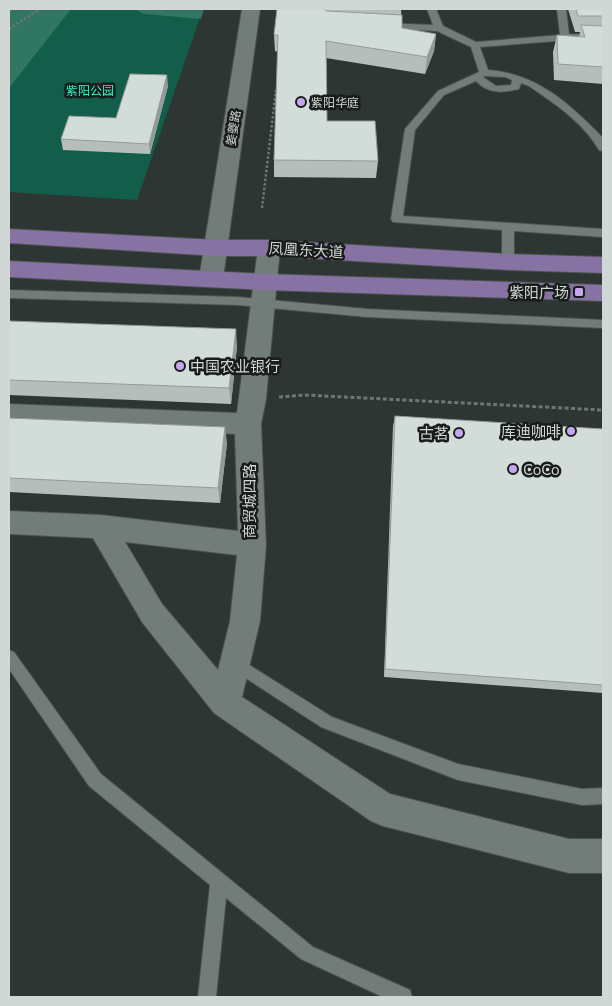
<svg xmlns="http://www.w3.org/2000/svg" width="612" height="1006" font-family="Mulish,'Noto Sans SC',sans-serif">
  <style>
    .green { fill: #135e4b }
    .forest { fill: #307662 }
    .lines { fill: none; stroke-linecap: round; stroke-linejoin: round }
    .service-casing { stroke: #4a514e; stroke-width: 2 }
    .minor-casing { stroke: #4a514e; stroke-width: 2 }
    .tertiary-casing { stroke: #4a514e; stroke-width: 2 }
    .primary-casing { stroke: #4a514e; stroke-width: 2 }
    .path-far1 { stroke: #6e7672; stroke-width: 2.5; stroke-dasharray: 2.5 2; stroke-linecap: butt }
    .path { stroke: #6e7672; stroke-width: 3; stroke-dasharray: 4 2.5; stroke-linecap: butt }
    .service { fill: #727c79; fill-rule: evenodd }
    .minor { fill: #727c79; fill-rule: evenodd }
    .tertiary { fill: #727c79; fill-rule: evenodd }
    .primary { fill: #8672a3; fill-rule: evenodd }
    .wall { fill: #b5bebb }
    .shaded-wall { fill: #939b98 }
    .building { fill: #d2ddd9; stroke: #939b98 }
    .poi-dot { fill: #c7a6f0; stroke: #181c1b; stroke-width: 2 }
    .labels { text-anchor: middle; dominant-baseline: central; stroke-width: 5; stroke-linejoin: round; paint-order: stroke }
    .far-park-label { font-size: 12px; fill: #31f4c5; stroke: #181c1b }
    .far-poi-label { font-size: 12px; fill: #d1d7d4; stroke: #181c1b; text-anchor: start }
    .far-street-label { font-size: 12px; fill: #d1d7d4; stroke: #181c1b }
    .street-label { font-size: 15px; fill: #d1d7d4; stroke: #181c1b }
    .poi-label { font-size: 15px; fill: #d1d7d4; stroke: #181c1b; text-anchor: end }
  </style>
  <rect width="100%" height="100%" fill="#2d3632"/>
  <polygon class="green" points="9,9 203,9 137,200 9,192"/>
  <g class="forest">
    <polygon points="9,9 71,9 9,88"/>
    <polygon points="134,9 204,9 201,19 144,14"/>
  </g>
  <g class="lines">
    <defs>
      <g id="service">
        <path d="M 427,9 L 436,9 L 443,26 L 476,42 L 560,35 L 557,9 L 566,9 L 569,34 L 603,35 L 603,41 L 569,40 L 480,47 L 488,70 C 537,73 571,105 603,138 L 603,151 L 599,150 C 583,122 555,104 529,86 L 521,83 L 519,89 C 503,93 488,94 476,81 L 444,95 L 415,130 L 403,216 L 603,229 L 603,237 L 514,231 L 514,262 L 508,266 L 502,262 L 502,230 L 393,222 L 391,219 L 405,129 L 438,91 L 479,72 L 471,47 L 437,31 L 385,29 L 380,26 L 385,23 L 433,25 ZM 485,76 L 505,77 L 512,80 L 511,85 L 496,86 L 483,77 Z"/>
        <polygon points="9,290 238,297 367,309 603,320 603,328 367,317 238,305 9,298"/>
        <polygon points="9,650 14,652 101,774 313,947 410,990 412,997 383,997 301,959 226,898 216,997 198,997 210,885 89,786 9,669"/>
        <polygon points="235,656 332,717 458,764 582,789 603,788 603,804 582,805 458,780 321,727 230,668 227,663 230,658"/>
      </g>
      <path id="minor" d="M 269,240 L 277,243 L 280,248 L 266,399 L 261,424 L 266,545 L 260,621 L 242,697 L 390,794 L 569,839 L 603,839 L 603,873 L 569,873 L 383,826 L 371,821 L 214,713 L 142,622 L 93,538 L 9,534 L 9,511 L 101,515 L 238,531 L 235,434 L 9,424 L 9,404 L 237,413 L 258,248 L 261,243 ZM 125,542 L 237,555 L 230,621 L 218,670 L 162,604 Z"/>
      <polygon id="tertiary" points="242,9 260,9 223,279 219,285 211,287 203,285 199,279"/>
      <g id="primary">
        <polygon points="9,229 217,240 269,240 508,254 603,257 603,273 508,270 269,256 217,256 9,243"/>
        <polygon points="9,261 265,274 603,285 603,301 265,290 9,277"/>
      </g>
    </defs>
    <use href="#service" class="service-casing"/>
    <use href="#minor" class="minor-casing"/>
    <use href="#tertiary" class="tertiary-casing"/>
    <use href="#primary" class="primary-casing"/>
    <g class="path-far1">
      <polyline points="9,29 40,9"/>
      <polyline points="262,208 276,90"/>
    </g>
    <polyline class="path" points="279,397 305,395 603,410"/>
    <use href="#service" class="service"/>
    <use href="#minor" class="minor"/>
    <use href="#tertiary" class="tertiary"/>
    <use href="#primary" class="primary"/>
  </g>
  <g class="wall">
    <polygon points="277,9 401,9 402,28 436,34 434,51 425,74 326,58 327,121 378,161 376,178 274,177 274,160 278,52 275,51 274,35"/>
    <polygon points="568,9 603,9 603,84 554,80 553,52 557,35 579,37 580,32 575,32"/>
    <polygon points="168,86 150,154 63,150 61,139 116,118"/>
    <polygon points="9,321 237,346 231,404 9,395"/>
    <polygon points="395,416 603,429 603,693 384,677 393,426"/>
    <polygon points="9,418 227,443 220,503 9,492"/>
  </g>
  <g class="shaded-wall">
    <polygon points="436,34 434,51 425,74 427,57"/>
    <polygon points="167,75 168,86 150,154 149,144"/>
    <polygon points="236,329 237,346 231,404 229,388"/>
    <polygon points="225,427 227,443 220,503 218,488"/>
  </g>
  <g class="building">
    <polygon points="277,9 323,9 327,11 402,15 402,28 436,34 427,57 326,41 327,121 375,121 378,161 274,160 278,35 274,35"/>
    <polygon points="576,9 603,9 603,16 578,16"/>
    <polygon points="581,25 603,26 603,67 558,64 557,35 585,37"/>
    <polygon points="130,74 167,75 149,144 61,139 69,116 116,118"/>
    <polygon points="9,321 236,329 229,388 9,380"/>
    <polygon points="395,416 603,429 603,685 385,669"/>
    <polygon points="9,418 225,427 218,488 9,478"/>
  </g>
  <g class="poi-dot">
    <circle cx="301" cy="102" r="5"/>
    <rect x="574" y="287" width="10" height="10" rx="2.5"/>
    <circle cx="180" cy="366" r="5"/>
    <circle cx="571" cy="431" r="5"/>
    <circle cx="459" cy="433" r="5"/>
    <circle cx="513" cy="469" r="5"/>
  </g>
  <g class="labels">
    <g class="far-park-label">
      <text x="90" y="90">紫阳公园</text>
    </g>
    <g class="far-poi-label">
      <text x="311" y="102">紫阳华庭</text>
    </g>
    <g class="far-street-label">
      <text transform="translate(233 128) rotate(-81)">姜夔路</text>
    </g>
    <g class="street-label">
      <text transform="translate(306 250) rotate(3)">凤凰东大道</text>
      <text transform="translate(249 501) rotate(-90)">商贸城四路</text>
    </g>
    <g class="poi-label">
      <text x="569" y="292">紫阳广场</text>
      <text x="190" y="366" text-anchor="start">中国农业银行</text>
      <text x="561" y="431">库迪咖啡</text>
      <text x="449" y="433">古茗</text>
      <text x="523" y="469" text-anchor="start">CoCo</text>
    </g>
  </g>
  <rect width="612" height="1006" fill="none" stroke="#d1d7d4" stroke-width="20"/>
</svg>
